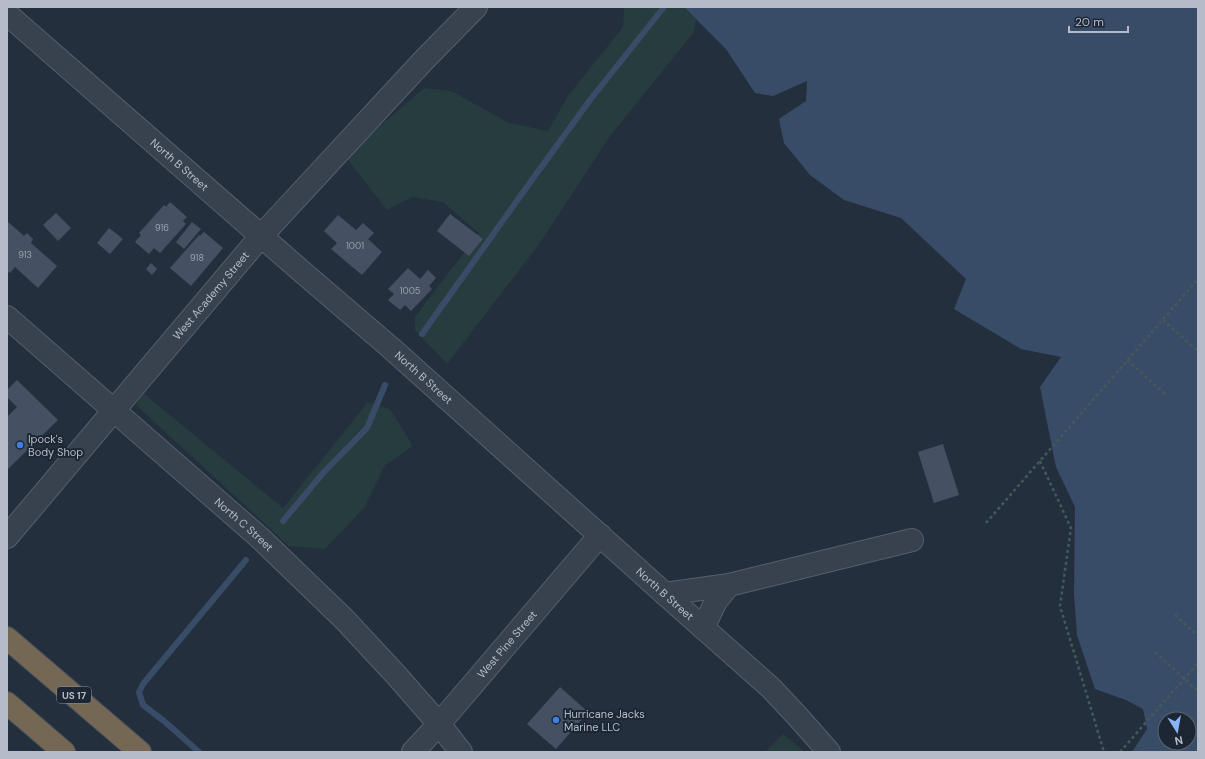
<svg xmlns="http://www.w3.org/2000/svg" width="1205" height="759" font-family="'DM Sans',sans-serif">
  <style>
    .green { fill: #263c3f }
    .water { fill: #394c67; fill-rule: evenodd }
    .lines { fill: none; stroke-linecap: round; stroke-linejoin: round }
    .stream { stroke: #394c67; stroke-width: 6 }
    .building { fill: #455162 }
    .minor-casing { stroke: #565f6c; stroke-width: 24 }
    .highway-casing { stroke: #434c59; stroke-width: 24 }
    .path { stroke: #44595c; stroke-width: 2.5; stroke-dasharray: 3 3; stroke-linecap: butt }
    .minor { stroke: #38414e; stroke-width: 22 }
    .highway { stroke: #746855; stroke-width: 22 }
    .shop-dot { fill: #3f7fe0; stroke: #1d2633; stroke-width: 1.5 }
    .labels { text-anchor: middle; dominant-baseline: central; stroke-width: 4; stroke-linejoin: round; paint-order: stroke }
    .number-label { font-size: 9px; fill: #98a1af }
    .shield { fill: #1d2633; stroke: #878f9c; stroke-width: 1 }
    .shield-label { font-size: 10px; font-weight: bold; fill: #b4bcc9 }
    .street-label { font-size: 11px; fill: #b4bcc9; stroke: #1d2633 }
    .poi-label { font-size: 11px; fill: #b4bcc9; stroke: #1d2633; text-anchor: start }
  </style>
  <rect width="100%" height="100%" fill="#242f3e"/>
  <g class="green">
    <polygon points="624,7 684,7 696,20 694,32 610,136 540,243 447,364 415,330 415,317 479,233 443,202 412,197 387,210 345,156 424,88 451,91 509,123 548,131 568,96 623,27"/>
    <polygon points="143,393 283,508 368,402 390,409 413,446 385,465 364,508 325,549 289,546 136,405"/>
    <polygon points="783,734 805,752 765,752"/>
  </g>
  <path class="water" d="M 684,7 L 1198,7 L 1198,752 L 1132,752 L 1147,729 L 1143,709 L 1126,700 L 1095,689 L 1077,635 L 1074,594 L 1075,507 L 1056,467 L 1040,387 L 1061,357 L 1021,349 L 954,309 L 966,279 L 901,218 L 844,200 L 810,175 L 784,143 L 779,119 L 806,101 L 807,81 L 773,96 L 755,93 L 726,49 ZM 1165,719 L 1189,719 L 1189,743 L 1165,743 Z"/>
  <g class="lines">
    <g class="stream">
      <polyline points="422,334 534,177 590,100 664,7"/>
      <polyline points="283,521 324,472 367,428 385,385"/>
      <polyline points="199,752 164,721 143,705 139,692 143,684 246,560"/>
    </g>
  </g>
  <g class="building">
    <polygon points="170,202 187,217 183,221 186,224 160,253 154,248 149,254 135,242 141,235 139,233 164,205 166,207"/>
    <polygon points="56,213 71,228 58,241 43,225"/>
    <polygon points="450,214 483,239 469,256 437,231"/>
    <polygon points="338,215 356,230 363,223 374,233 368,239 382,252 362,275 331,249 337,243 324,231"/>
    <polygon points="7,221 24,236 27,233 33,239 31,243 57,266 38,288 15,267 10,273 7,271"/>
    <polygon points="192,222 201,229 184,249 176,242"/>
    <polygon points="109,228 123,239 110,254 97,243"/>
    <polygon points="204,232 223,248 191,286 170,268 199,235 200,236"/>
    <polygon points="151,263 157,269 152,275 146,269"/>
    <polygon points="408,268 420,279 428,270 436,278 429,286 432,289 411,311 405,305 400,310 388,300 394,294 388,289"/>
    <polygon points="17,380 58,420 7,470 7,417 17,407 7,397 7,390"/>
    <polygon points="943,444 959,495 934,503 918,452"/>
    <polygon points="560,687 588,712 556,749 527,724"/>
  </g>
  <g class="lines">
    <defs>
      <g id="minor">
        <path id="s1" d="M 7,14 L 300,270 L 391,348 L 665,594 L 771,688 L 799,718 L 829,752"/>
        <path id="s2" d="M 7,317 L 260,538 L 344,619 L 397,676 L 439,724 L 461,752"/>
        <path id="s3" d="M 7,537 L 261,236 L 423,61 L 476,7"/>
        <polyline points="729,585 912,540"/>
        <polyline points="665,594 729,585 716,601 703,628"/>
        <path id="s4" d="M 413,752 L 439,724 L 600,535"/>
      </g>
      <g id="highway">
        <polyline points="7,638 140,752"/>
        <polyline points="7,703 64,752"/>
      </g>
    </defs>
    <use href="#minor" class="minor-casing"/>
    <use href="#highway" class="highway-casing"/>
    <g class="path">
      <polyline points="1163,320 1198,351"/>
      <polyline points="1127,360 1165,394"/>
      <polyline points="1040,461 1071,528 1060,606 1104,752"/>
      <polyline points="986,523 1198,279"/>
      <polyline points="1175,615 1198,636"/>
      <polyline points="1155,652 1198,691"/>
      <polyline points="1120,752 1198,663"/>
    </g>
    <use href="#minor" class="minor"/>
    <use href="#highway" class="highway"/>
  </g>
  <g class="shop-dot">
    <circle cx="20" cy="445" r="4"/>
    <circle cx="556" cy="720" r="4"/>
  </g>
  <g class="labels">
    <g class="number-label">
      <text x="162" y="228">916</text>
      <text x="355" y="246">1001</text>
      <text x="25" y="255">913</text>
      <text x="197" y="258">918</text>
      <text x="410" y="291">1005</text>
    </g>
    <rect class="shield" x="57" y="687" width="34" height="16" rx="3"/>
    <g class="shield-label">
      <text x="74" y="695">US 17</text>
    </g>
    <g class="street-label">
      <text stroke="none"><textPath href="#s1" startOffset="229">North B Street</textPath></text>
      <text stroke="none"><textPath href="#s3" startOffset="316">West Academy Street</textPath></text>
      <text stroke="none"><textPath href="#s1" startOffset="553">North B Street</textPath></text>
      <text stroke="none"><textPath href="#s2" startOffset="315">North C Street</textPath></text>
      <text stroke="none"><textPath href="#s1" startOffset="877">North B Street</textPath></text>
      <text stroke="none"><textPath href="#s4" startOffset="143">West Pine Street</textPath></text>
    </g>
    <g class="poi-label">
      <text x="28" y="439">Ipock's<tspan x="28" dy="13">Body Shop</tspan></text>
      <text x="564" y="714">Hurricane Jacks<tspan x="564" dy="13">Marine LLC</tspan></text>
    </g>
  </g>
  <rect width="1205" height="759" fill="none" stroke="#b4bcc9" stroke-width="16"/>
  <g transform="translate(1177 731) rotate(169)"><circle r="19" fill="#1d2633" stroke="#59626f"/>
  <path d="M0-3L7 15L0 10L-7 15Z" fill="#8ab4f8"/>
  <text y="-6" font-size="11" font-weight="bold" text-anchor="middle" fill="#b4bcc9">N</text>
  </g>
  <path d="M1069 26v6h59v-6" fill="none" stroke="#b4bcc9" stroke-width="2"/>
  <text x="1075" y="26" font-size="12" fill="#b4bcc9" stroke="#1d2633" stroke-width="3" paint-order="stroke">20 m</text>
</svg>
